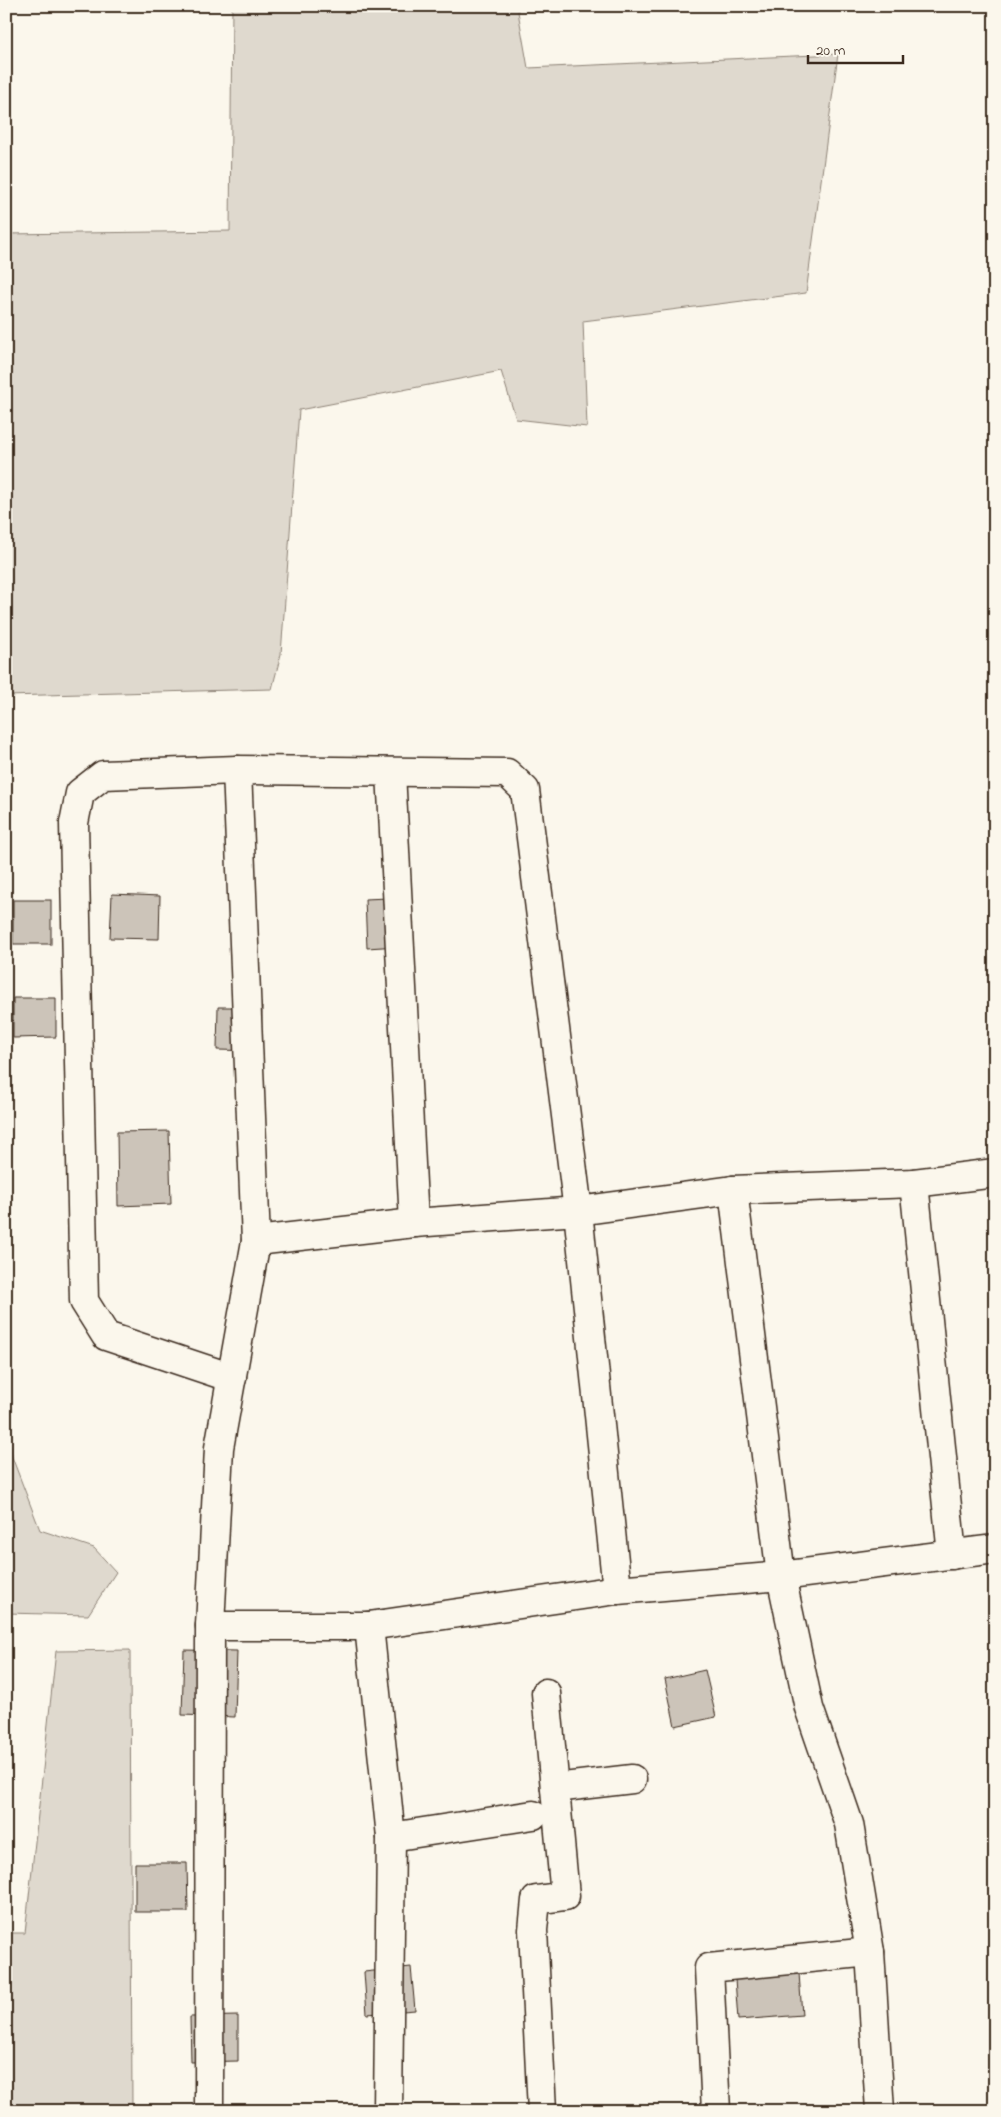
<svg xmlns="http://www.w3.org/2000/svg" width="1001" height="2117" font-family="'Indie Flower',sans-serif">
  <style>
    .green { fill: #dfd9ce; stroke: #8d8276 }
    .building { fill: #ccc4b9; stroke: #3b2a1e }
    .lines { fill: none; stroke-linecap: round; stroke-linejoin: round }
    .minor-casing { stroke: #3b2a1e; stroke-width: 31 }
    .minor { stroke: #fbf7ec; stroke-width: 28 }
  </style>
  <rect width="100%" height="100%" fill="#fbf7ec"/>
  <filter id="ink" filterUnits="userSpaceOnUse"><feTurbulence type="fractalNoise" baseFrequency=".02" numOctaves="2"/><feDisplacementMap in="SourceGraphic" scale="10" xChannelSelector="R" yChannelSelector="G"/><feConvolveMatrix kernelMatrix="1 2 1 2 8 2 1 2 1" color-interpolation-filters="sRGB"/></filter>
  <g filter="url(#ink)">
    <g class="green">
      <polygon points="232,6 517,6 528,68 838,54 806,293 583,321 587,427 516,419 501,371 299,410 281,654 272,689 6,696 6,234 230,231"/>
      <polygon points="6,1331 8,1412 12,1457 40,1530 94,1548 116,1572 88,1615 6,1613"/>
      <polygon points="130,1650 132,2111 6,2111 6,1933 25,1933 56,1651"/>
    </g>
    <g class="building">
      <polygon points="112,894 160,896 159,939 110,938"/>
      <polygon points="410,897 413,945 367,948 365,899"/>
      <rect x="13" y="900" width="38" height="44"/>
      <polygon points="13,998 56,998 56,1037 13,1038"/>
      <polygon points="218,1007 262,1007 261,1051 217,1050"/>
      <polygon points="169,1131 171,1204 118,1206 117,1132"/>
      <polygon points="184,1650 237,1651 235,1717 182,1715"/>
      <polygon points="705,1670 716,1717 675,1726 665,1679"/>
      <polygon points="135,1863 187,1863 188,1912 135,1912"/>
      <polygon points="411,1967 415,2010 367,2014 364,1972"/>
      <polygon points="799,1973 802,2015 738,2020 735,1979"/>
      <polygon points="238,2016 238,2061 191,2062 190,2017"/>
    </g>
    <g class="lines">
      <defs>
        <g id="minor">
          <polyline points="391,772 414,1223"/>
          <polyline points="914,1183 952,1555"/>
          <polyline points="733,1190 781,1576 809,1708 849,1824 870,1952 880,2111"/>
          <polyline points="256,1241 414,1223 578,1211 733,1190 914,1183 995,1173"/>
          <polyline points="232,1378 106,1336 84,1301 74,823 80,793 103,775 237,770 507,773 525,790 578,1211 617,1590"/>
          <polyline points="210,1626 369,1626 617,1590 781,1576 995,1549"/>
          <polyline points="369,1626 391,1837 388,2111"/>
          <polyline points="555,1788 632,1779"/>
          <polyline points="391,1837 533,1815"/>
          <polyline points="209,2111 210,1626 219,1448 256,1241 237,770"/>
          <polyline points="542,2111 533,1930 536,1900 565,1896 546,1693"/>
          <polyline points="716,2111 709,1968 870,1952"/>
        </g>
      </defs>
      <use href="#minor" class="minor-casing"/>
      <use href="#minor" class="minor"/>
    </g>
  </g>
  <rect width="1001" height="2117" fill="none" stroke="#fbf7ec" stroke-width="25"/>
  <rect x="12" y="12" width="976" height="2092" fill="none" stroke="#3b2a1e" stroke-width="2" filter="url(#ink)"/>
  <path d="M808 55v8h95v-8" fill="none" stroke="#3b2a1e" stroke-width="2.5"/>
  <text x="816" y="55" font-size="15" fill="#3b2a1e" stroke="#fbf7ec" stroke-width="4" paint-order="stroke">20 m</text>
</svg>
